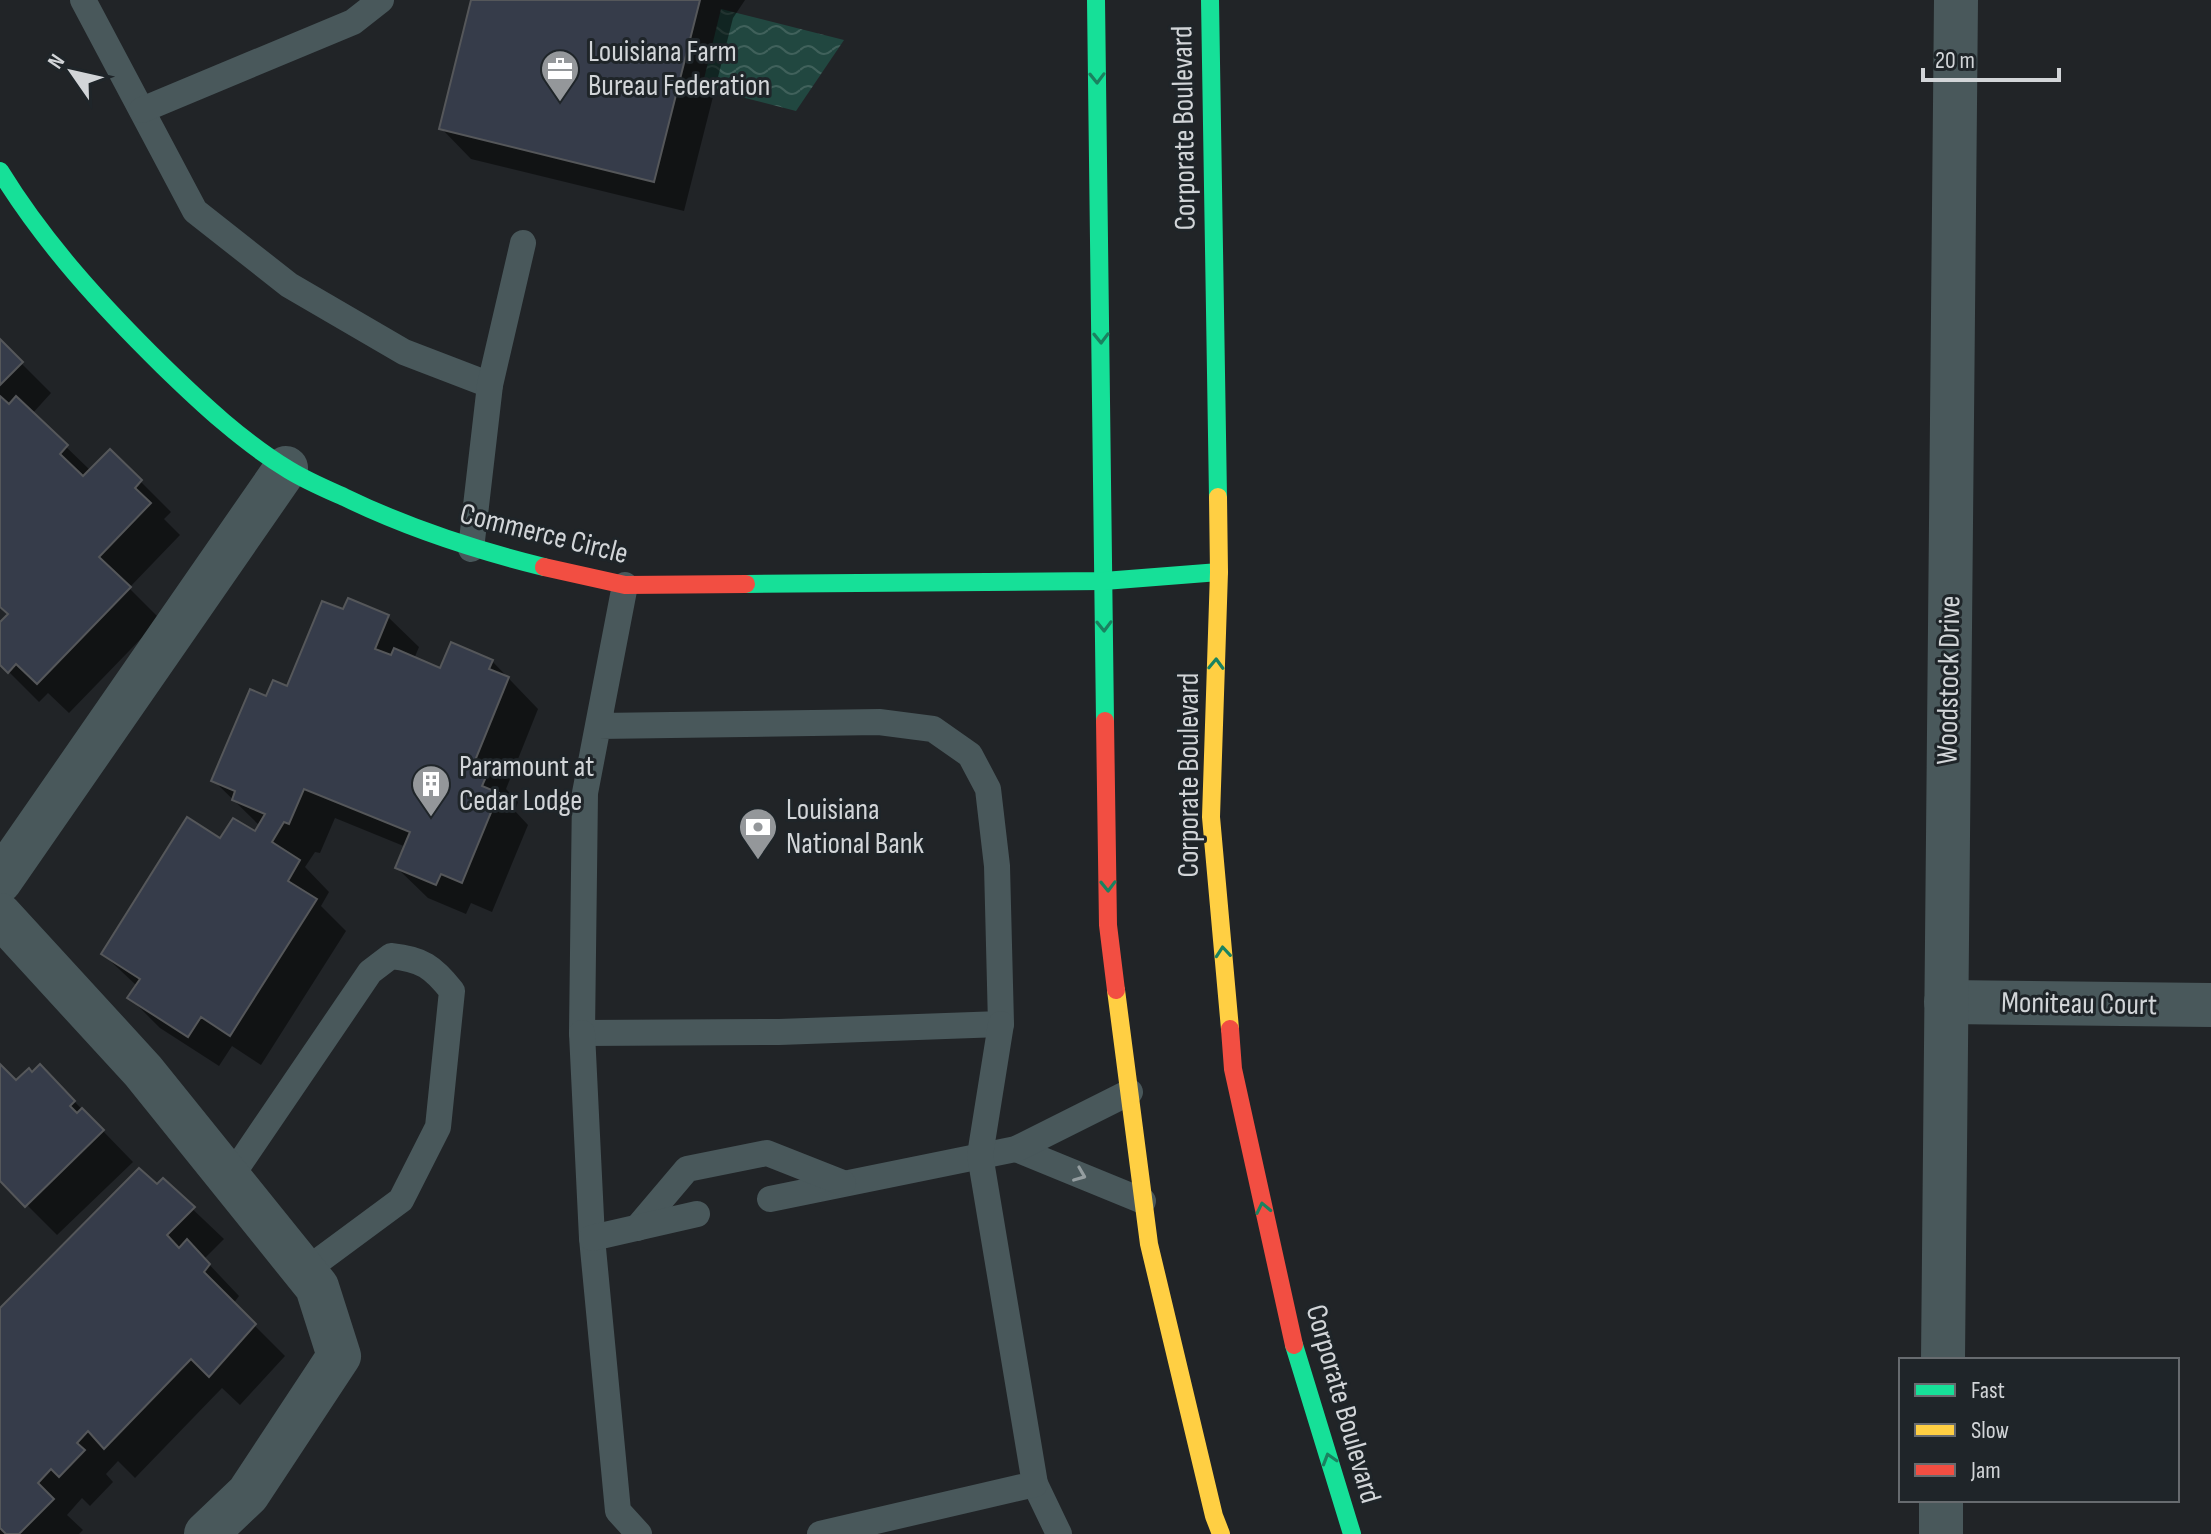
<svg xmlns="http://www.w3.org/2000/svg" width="2211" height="1534" font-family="'Sofia Sans Condensed',sans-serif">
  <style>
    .water { fill: url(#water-waves) }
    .shadow { fill: #0007 }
    .building { fill: #363c4a; stroke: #55575a; stroke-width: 2 }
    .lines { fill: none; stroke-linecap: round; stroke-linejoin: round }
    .lane { stroke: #49585b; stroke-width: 26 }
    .street { stroke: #49585b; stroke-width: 44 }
    .fast { stroke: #16e098; stroke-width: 18 }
    .slow { stroke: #ffcf43; stroke-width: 18 }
    .jam { stroke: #f24e42; stroke-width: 18 }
    .oneway { stroke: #1a8260 }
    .oneway2 { stroke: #949da0 }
    .labels { text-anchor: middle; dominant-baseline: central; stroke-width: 6; stroke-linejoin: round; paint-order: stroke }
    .poi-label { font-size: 30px; fill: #d2d5d8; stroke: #1f2529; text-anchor: start }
    .street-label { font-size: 30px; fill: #d2d5d8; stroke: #1f2529 }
  </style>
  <defs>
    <pattern id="water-waves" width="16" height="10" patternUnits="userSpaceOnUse" patternTransform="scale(2)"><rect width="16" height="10" fill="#214740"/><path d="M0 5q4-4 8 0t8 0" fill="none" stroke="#40615b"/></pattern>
  </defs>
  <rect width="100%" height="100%" fill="#212427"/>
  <polygon class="water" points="721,9 844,40 796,111 702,87"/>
  <g class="shadow">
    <polygon points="473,0 745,0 733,18 684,211 471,159 441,128"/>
    <polygon points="0,342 51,393 32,414 91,471 110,451 171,512 164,519 180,535 129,588 160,619 69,713 48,693 39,702 0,663 0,625 10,614 0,605"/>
    <polygon points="349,601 388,617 419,647 414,659 441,670 492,661 538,709 506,789 518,802 515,811 528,825 492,912 471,903 466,914 428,898 397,868 406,847 335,818 320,853 315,852 305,867 329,892 321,906 346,931 261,1065 232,1046 219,1066 160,1028 130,998 137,986 103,954 255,834 260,826 214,781 267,699 288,688 345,612"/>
    <polygon points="0,1067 16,1083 70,1097 133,1162 57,1235 0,1178"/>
    <polygon points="163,1181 224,1239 204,1259 239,1296 233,1304 285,1356 240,1405 222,1388 135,1478 118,1461 106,1474 113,1482 90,1506 82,1498 67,1515 83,1530 79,1534 0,1534 0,1311"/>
  </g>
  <g class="building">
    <polygon points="471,0 700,0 654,182 439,129"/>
    <polygon points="0,339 23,362 0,385"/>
    <polygon points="0,396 9,404 16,396 68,445 60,454 83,476 110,449 142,480 135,488 151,503 99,557 131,587 37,684 16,664 8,673 0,665 0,622 8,614 0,607"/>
    <polygon points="348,598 389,615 375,649 391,655 394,648 440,668 451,642 493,660 489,669 509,677 474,763 489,770 482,786 499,793 462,883 441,874 436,885 395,868 410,832 304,789 289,824 284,822 272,842 300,860 288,881 317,899 230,1036 201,1017 188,1037 127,998 140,979 101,954 187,817 220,838 233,818 255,831 265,814 232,800 235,791 211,781 250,689 266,696 273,680 287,686 322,601 343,609"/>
    <polygon points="0,1064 16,1080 29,1068 32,1072 40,1064 75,1101 70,1106 77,1113 82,1108 104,1130 25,1207 0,1181"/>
    <polygon points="139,1168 157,1184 163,1178 195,1207 167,1235 179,1248 187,1239 210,1264 204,1272 256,1324 209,1377 191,1359 104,1449 88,1431 77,1443 85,1450 59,1477 51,1469 38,1483 54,1499 19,1534 6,1534 0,1528 0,1308"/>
  </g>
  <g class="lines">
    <g class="lane">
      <polyline points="83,0 195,211 289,285 404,352 490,385"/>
      <polyline points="142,110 353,22 381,0"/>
      <polyline points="471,549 490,385 523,243"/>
      <polyline points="598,726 879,722 933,729 970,755 988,789 997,866 1001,1024 779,1032 582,1033 585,793 625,585"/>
      <polyline points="582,1033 592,1238 618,1511 639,1534"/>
      <polyline points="1016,1149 1143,1201"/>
      <path d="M 230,1178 L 370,972 L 391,956 C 422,959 433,967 452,991 L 438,1127 L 401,1200 L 305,1271"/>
      <polyline points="770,1199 1016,1149 1130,1092"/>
      <polyline points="637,1228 687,1169 767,1153 843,1183"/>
      <polyline points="592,1238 697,1214"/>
      <polyline points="1035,1484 1059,1534"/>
      <polyline points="820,1534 1035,1484 980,1155 1001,1024"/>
    </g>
    <g class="street">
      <polyline points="0,881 286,468"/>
      <polyline points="0,915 143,1071 317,1287 339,1356 248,1494 206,1534"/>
      <polyline points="1946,1002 2211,1005"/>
      <polyline points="1943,1360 1956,0"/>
      <polyline points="1941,1534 1941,1500"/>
    </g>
    <g class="fast">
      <polyline points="1096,0 1105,721"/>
      <polyline points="1210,0 1218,497"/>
      <path d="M 0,171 C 45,244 102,306 163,366 C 202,404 243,442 289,470 C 307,481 326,489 344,497 C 408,528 475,550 544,567"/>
      <polyline points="746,584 1104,581 1219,572"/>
      <polyline points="1294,1345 1352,1534"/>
    </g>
    <g class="slow">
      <polyline points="1218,497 1219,572 1211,817 1230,1029"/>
      <polyline points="1116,990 1149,1244 1214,1516 1221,1534"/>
    </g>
    <g class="jam">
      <polyline points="544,567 625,585 746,584"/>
      <polyline points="1105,721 1108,925 1116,990"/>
      <polyline points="1230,1029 1233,1069 1294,1345"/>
    </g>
  </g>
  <defs><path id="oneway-chevron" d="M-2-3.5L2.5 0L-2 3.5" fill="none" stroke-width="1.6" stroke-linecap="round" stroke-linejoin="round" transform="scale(2)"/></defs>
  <g class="oneway">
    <use href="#oneway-chevron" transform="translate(1097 78) rotate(89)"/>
    <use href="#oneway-chevron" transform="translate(1101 338) rotate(89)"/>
    <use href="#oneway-chevron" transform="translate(1104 626) rotate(89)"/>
    <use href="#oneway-chevron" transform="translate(1216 664) rotate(-88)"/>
    <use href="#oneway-chevron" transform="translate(1108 886) rotate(89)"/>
    <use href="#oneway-chevron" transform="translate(1223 952) rotate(-95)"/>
    <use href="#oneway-chevron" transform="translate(1263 1208) rotate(-102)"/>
    <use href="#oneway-chevron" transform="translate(1329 1459) rotate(-107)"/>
  </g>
  <use class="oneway2" href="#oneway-chevron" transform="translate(1080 1175) rotate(22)"/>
  <defs>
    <symbol id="office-pin" viewBox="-11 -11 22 30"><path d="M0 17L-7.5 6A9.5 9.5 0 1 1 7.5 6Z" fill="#94979a" stroke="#1f2529"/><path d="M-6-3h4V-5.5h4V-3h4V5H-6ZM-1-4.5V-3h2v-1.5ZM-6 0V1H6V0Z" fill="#fff"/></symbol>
    <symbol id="building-pin" viewBox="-11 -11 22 30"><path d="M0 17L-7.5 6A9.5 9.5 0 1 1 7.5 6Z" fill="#94979a" stroke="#1f2529"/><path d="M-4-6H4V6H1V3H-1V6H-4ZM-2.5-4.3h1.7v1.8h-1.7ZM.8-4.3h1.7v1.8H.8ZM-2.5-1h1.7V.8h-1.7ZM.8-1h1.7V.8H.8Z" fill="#fff"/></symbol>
    <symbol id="bank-pin" viewBox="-11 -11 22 30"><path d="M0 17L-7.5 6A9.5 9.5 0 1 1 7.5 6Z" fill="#94979a" stroke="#1f2529"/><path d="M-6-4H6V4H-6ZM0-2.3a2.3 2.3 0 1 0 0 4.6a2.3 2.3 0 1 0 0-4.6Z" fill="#fff"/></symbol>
  </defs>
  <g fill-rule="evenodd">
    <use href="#office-pin" x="538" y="47" width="44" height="60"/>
    <use href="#building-pin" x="409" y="762" width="44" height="60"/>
    <use href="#bank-pin" x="736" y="805" width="44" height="60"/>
  </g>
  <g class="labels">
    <g class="poi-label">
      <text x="588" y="52">Louisiana Farm<tspan x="588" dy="34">Bureau Federation</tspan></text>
      <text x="459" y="767">Paramount at<tspan x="459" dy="34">Cedar Lodge</tspan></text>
      <text x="786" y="810">Louisiana<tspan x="786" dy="34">National Bank</tspan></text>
    </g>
    <g class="street-label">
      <text transform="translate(1184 128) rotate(-91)">Corporate Boulevard</text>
      <text transform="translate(544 534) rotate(14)">Commerce Circle</text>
      <text transform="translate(1949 680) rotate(-89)">Woodstock Drive</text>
      <text transform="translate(1189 775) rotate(-90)">Corporate Boulevard</text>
      <text transform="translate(2079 1004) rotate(1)">Moniteau Court</text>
      <text transform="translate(1343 1404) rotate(74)">Corporate Boulevard</text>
    </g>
  </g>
  <rect x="1899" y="1358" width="280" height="144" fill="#1f2529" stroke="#676b6f" stroke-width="2"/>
  <rect x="1915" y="1384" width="40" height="12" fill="#16e098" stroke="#676b6f" stroke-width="2"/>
  <text x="1971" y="1398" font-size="24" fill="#d2d5d8">Fast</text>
  <rect x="1915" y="1424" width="40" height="12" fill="#ffcf43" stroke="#676b6f" stroke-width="2"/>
  <text x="1971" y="1438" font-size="24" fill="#d2d5d8">Slow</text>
  <rect x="1915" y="1464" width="40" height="12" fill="#f24e42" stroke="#676b6f" stroke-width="2"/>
  <text x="1971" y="1478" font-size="24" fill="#d2d5d8">Jam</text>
  <g transform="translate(72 72) rotate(304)" stroke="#1f2529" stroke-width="6" paint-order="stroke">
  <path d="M0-6L14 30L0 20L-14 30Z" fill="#d2d5d8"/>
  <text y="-12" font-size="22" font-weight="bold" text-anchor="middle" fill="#d2d5d8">N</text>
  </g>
  <path d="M1923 68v12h136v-12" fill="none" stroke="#d2d5d8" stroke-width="4"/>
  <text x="1935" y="68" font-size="24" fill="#d2d5d8" stroke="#1f2529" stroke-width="6" paint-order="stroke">20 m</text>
</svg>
